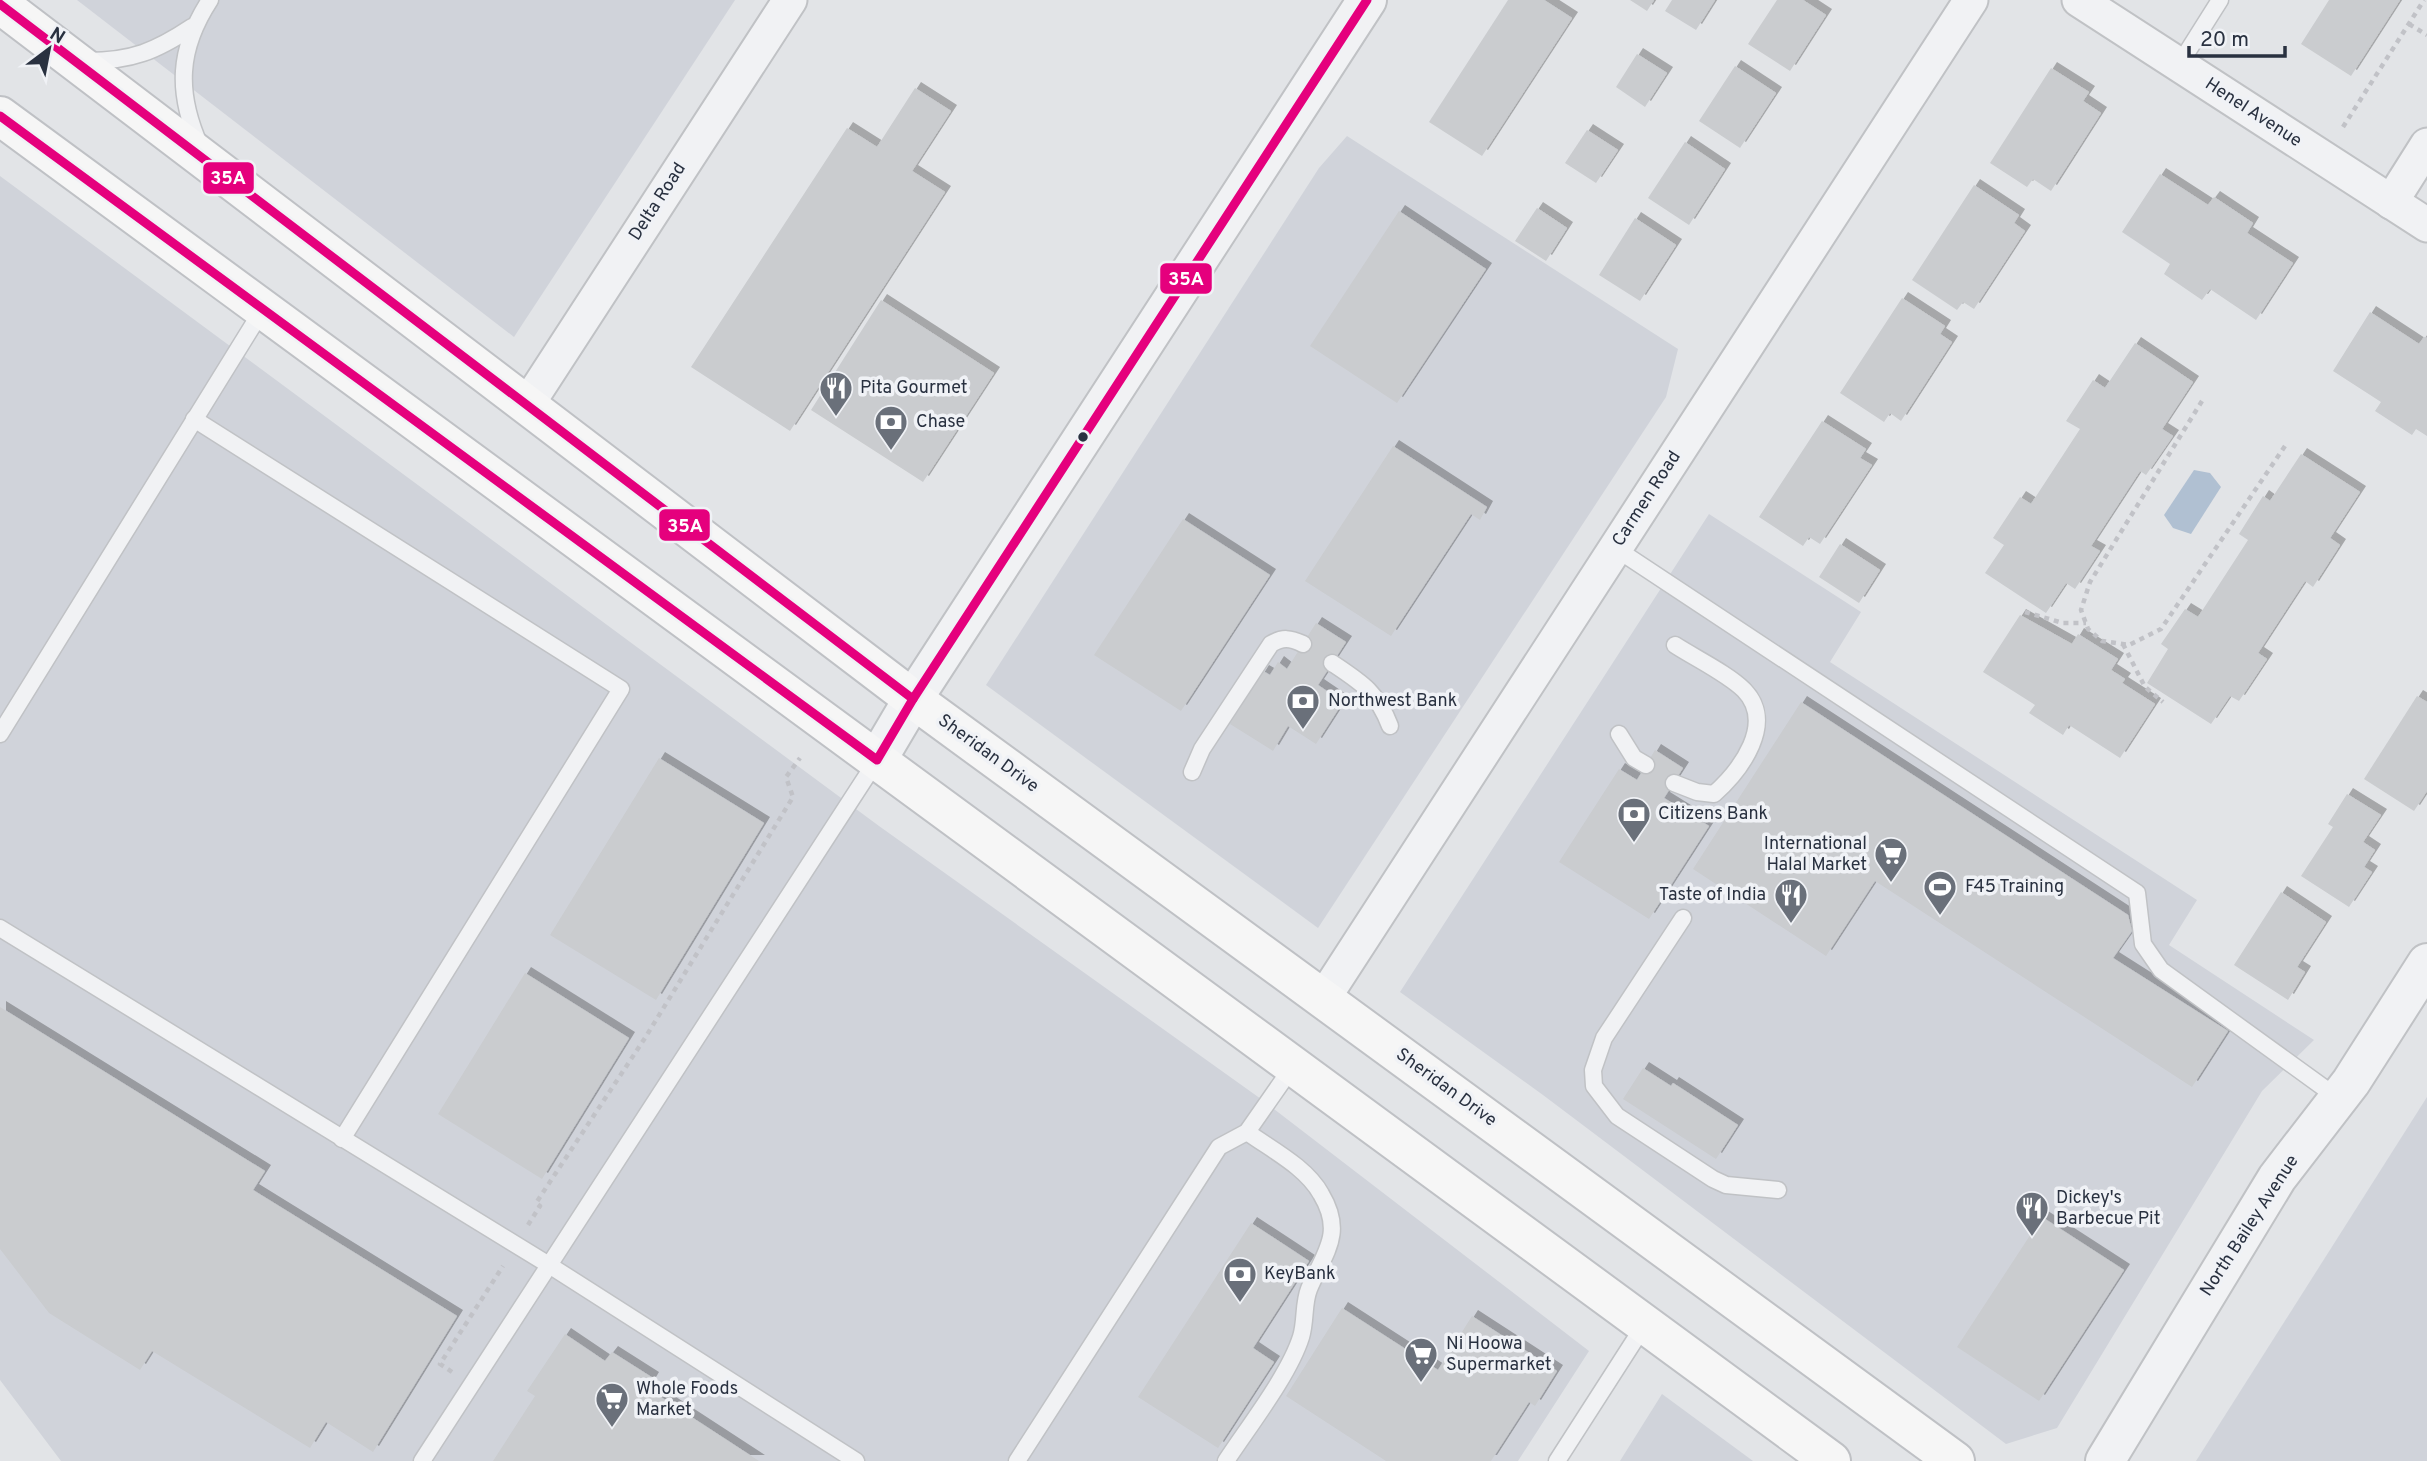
<svg xmlns="http://www.w3.org/2000/svg" width="2427" height="1461" font-family="Overpass,sans-serif">
  <style>
    .built { fill: #d0d3da }
    .water { fill: #b0c0d2 }
    .building { fill: #cacccf; filter: url(#shadow) }
    .lines { fill: none; stroke-linecap: round; stroke-linejoin: round }
    .service-casing { stroke: #c0c2c5; stroke-width: 19 }
    .minor-casing { stroke: #c0c2c5; stroke-width: 37 }
    .tertiary-casing { stroke: #c0c2c5; stroke-width: 42 }
    .primary-casing { stroke: #bfc1c5; stroke-width: 42 }
    .path { stroke: #c1c2c7; stroke-width: 4.5; stroke-dasharray: 5 5; stroke-linecap: butt }
    .service { stroke: #f1f2f4; stroke-width: 16 }
    .minor { stroke: #f1f2f4; stroke-width: 33 }
    .tertiary { stroke: #f1f2f4; stroke-width: 38 }
    .primary { stroke: #f6f6f6; stroke-width: 38 }
    .bus-1-casing { stroke: #f0f2f6; stroke-width: 14 }
    .bus-1 { stroke: #e5007d; stroke-width: 9 }
    .bus-dot { fill: #293140; stroke: #f0f2f6; stroke-width: 2.5 }
    .labels { text-anchor: middle; dominant-baseline: central; stroke-width: 7; stroke-linejoin: round; paint-order: stroke }
    .street-label { font-size: 18px; fill: #293140; stroke: #f0f2f6 }
    .poi-label { font-size: 18px; fill: #293140; stroke: #f0f2f6; text-anchor: start }
    .line-badge { stroke: #f0f2f6; stroke-width: 2.5 }
    .badge-label { font-size: 19px; text-anchor: middle; font-weight: bold; fill: #fff }
  </style>
  <defs>
    <filter id="shadow"><feDropShadow dx="6" dy="-6" stdDeviation="0" flood-color="#0004"/></filter>
  </defs>
  <rect width="100%" height="100%" fill="#e2e4e7"/>
  <g class="built">
    <polygon points="77,0 735,0 514,337"/>
    <polygon points="1347,136 1678,349 1666,397 1318,928 986,685 1319,168"/>
    <polygon points="0,176 879,826 1261,1099 1589,1351 1518,1461 61,1461 0,1380"/>
    <polygon points="1709,514 1861,612 1830,662 2197,900 2169,945 2314,1040 2262,1091 2057,1428 2006,1444 1543,1095 1400,992"/>
    <polygon points="2427,1097 2427,1461 2196,1461"/>
    <polygon points="1662,1394 1753,1461 1620,1461"/>
  </g>
  <polygon class="water" points="2194,470 2210,473 2221,487 2191,534 2173,528 2164,515"/>
  <g class="building">
    <polygon points="1508,0 1544,0 1572,18 1482,156 1429,122"/>
    <polygon points="1630,0 1654,0 1647,11"/>
    <polygon points="1672,0 1715,0 1696,30 1665,11"/>
    <polygon points="1777,0 1803,0 1826,15 1790,71 1748,44"/>
    <polygon points="2329,0 2400,0 2351,76 2301,44"/>
    <polygon points="1637,54 1667,73 1645,107 1616,87"/>
    <polygon points="1735,66 1776,93 1740,148 1699,121"/>
    <polygon points="2051,68 2089,92 2083,101 2101,113 2051,191 2033,179 2027,187 1990,163"/>
    <polygon points="915,88 951,111 912,171 945,192 790,431 691,367 847,128 877,147"/>
    <polygon points="1587,130 1618,150 1596,183 1565,163"/>
    <polygon points="1685,142 1725,169 1689,225 1648,198"/>
    <polygon points="2160,174 2208,205 2214,197 2253,223 2247,233 2293,263 2256,320 2210,289 2202,300 2164,274 2170,264 2122,232"/>
    <polygon points="1974,185 2019,215 2014,223 2025,231 1974,309 1963,302 1957,310 1912,280"/>
    <polygon points="1537,208 1567,228 1546,261 1515,241"/>
    <polygon points="1399,211 1486,269 1397,403 1310,346"/>
    <polygon points="1635,218 1676,245 1640,301 1599,275"/>
    <polygon points="1902,298 1945,326 1940,334 1952,342 1901,421 1890,413 1884,422 1840,393"/>
    <polygon points="881,300 994,373 923,482 811,410"/>
    <polygon points="2370,312 2419,344 2424,337 2427,338 2427,436 2416,429 2412,435 2375,411 2381,402 2333,371"/>
    <polygon points="2135,343 2193,382 2162,429 2173,436 2146,475 2140,471 2091,546 2100,551 2075,589 2066,583 2046,613 1985,573 2004,545 1993,538 2020,497 2031,504 2080,429 2066,421 2093,380 2105,388"/>
    <polygon points="1822,421 1866,449 1860,458 1872,465 1820,544 1809,537 1803,546 1759,517"/>
    <polygon points="1393,446 1487,507 1480,520 1471,514 1391,636 1305,581"/>
    <polygon points="2301,454 2360,492 2330,538 2340,545 2313,587 2305,581 2258,653 2267,659 2239,701 2230,696 2211,724 2147,683 2168,649 2161,644 2185,609 2198,617 2248,540 2239,534 2263,496 2270,501"/>
    <polygon points="1183,519 1270,575 1181,711 1094,655"/>
    <polygon points="1840,544 1880,570 1859,603 1819,577"/>
    <polygon points="2020,615 2072,644 2078,634 2118,659 2111,670 2125,679 2122,683 2155,704 2120,758 2069,725 2063,735 2029,713 2035,705 1983,672"/>
    <polygon points="1316,623 1346,642 1318,685 1343,702 1316,744 1288,726 1273,751 1230,724 1263,671 1270,675 1278,662 1287,669"/>
    <polygon points="2417,696 2427,702 2427,791 2414,811 2364,779"/>
    <polygon points="1801,702 2128,915 2132,931 2113,958 2228,1031 2192,1087 1875,881 1826,956 1693,869"/>
    <polygon points="1655,750 1683,768 1664,798 1709,826 1649,919 1559,862 1619,769 1637,780"/>
    <polygon points="659,758 764,823 656,1000 550,935"/>
    <polygon points="2347,794 2381,815 2363,842 2375,850 2364,867 2372,872 2349,907 2301,876 2333,827 2328,824"/>
    <polygon points="2281,892 2326,922 2297,967 2305,972 2288,1000 2234,965"/>
    <polygon points="525,973 629,1038 542,1179 438,1114"/>
    <polygon points="0,1007 265,1171 253,1190 457,1316 373,1452 326,1422 310,1448 152,1351 140,1370 49,1313 0,1249"/>
    <polygon points="1643,1068 1671,1086 1673,1083 1738,1125 1716,1159 1623,1099"/>
    <polygon points="2042,1217 2124,1270 2039,1401 1957,1347"/>
    <polygon points="1251,1223 1309,1261 1253,1348 1274,1362 1218,1448 1138,1397"/>
    <polygon points="1342,1308 1438,1370 1472,1316 1557,1371 1535,1406 1529,1402 1491,1461 1386,1461 1286,1396"/>
    <polygon points="565,1334 605,1361 612,1352 653,1378 647,1388 759,1461 493,1461 535,1396 527,1391"/>
  </g>
  <g class="lines">
    <defs>
      <g id="service">
        <path d="M 87,61 C 132,61 156,51 192,27"/>
        <polyline points="2179,65 2220,0"/>
        <path d="M 200,146 C 176,92 178,49 210,0"/>
        <polyline points="194,419 621,689 342,1139"/>
        <polyline points="1615,548 2137,893 2143,944 2161,970 2338,1098"/>
        <path d="M 1332,663 C 1362,683 1377,692 1390,726"/>
        <polyline points="0,734 263,309"/>
        <polyline points="1619,734 1634,758 1646,765"/>
        <path d="M 1192,772 L 1202,749 L 1271,644 C 1283,637 1290,638 1303,644"/>
        <path d="M 1674,783 L 1697,792 L 1714,794 C 1741,770 1776,723 1744,690 C 1728,674 1695,658 1675,645"/>
        <polyline points="1683,918 1604,1038 1593,1070 1594,1086 1617,1116 1713,1179 1726,1185 1778,1190"/>
        <polyline points="0,928 549,1265 856,1461"/>
        <polyline points="422,1461 877,760"/>
        <polyline points="1017,1461 1219,1147 1247,1132 1293,1066"/>
        <path d="M 1226,1461 C 1249,1426 1289,1375 1301,1337 C 1306,1321 1303,1304 1309,1289 C 1324,1253 1345,1234 1321,1194 C 1306,1167 1272,1150 1247,1132"/>
        <polyline points="1557,1461 1645,1324"/>
      </g>
      <g id="minor">
        <polyline points="2079,0 2427,225"/>
        <polyline points="2391,202 2427,145"/>
        <polyline points="527,405 790,0"/>
        <polyline points="1323,999 1971,0"/>
      </g>
      <g id="tertiary">
        <polyline points="877,760 913,699 1367,0"/>
        <polyline points="2105,1461 2277,1178 2351,1082 2427,963"/>
      </g>
      <g id="primary">
        <polyline points="0,4 913,699 1955,1461"/>
        <polyline points="0,116 1831,1461"/>
      </g>
    </defs>
    <use href="#service" class="service-casing"/>
    <use href="#minor" class="minor-casing"/>
    <use href="#tertiary" class="tertiary-casing"/>
    <use href="#primary" class="primary-casing"/>
    <g class="path">
      <polyline points="2409,24 2427,35"/>
      <polyline points="2343,127 2424,0"/>
      <polyline points="2202,401 2090,582 2081,610 2088,629 2102,641 2129,645 2161,629 2285,446"/>
      <polyline points="2025,612 2063,623 2086,623"/>
      <polyline points="2123,644 2145,687 2163,702"/>
      <polyline points="528,1225 540,1206 536,1203 645,1038 793,797 786,777 800,758"/>
      <polyline points="452,1372 440,1364 503,1266"/>
    </g>
    <use href="#service" class="service"/>
    <use href="#minor" class="minor"/>
    <use href="#tertiary" class="tertiary"/>
    <use href="#primary" class="primary"/>
    <defs>
      <g id="bus-1">
        <polyline points="0,4 913,699"/>
        <polyline points="0,116 877,760 913,699 1367,0"/>
      </g>
    </defs>
    <use href="#bus-1" class="bus-1-casing"/>
    <use href="#bus-1" class="bus-1"/>
  </g>
  <defs>
    <symbol id="restaurant-pin" viewBox="-11 -11 22 30"><path d="M0 17L-7.5 6A9.5 9.5 0 1 1 7.5 6Z" fill="#6a707a" stroke="#f0f2f6"/><path d="M-5-6h1v4h1v-4h1v4h1v-4h1v5L-1.5 .5V6h-2V.5L-5-1ZM5-6V6H3V1.5H1.5Q1.5-4 5-6Z" fill="#fff"/></symbol>
    <symbol id="bank-pin" viewBox="-11 -11 22 30"><path d="M0 17L-7.5 6A9.5 9.5 0 1 1 7.5 6Z" fill="#6a707a" stroke="#f0f2f6"/><path d="M-6-4H6V4H-6ZM0-2.3a2.3 2.3 0 1 0 0 4.6a2.3 2.3 0 1 0 0-4.6Z" fill="#fff"/></symbol>
    <symbol id="supermarket-pin" viewBox="-11 -11 22 30"><path d="M0 17L-7.5 6A9.5 9.5 0 1 1 7.5 6Z" fill="#6a707a" stroke="#f0f2f6"/><path d="M-6-5.5h2.5l.6 2H6L4.5 2H-2.5L-4.4-4H-6ZM-1.5 3.2a1.3 1.3 0 1 0 .1 0ZM3 3.2a1.3 1.3 0 1 0 .1 0Z" fill="#fff"/></symbol>
    <symbol id="stadium-pin" viewBox="-11 -11 22 30"><path d="M0 17L-7.5 6A9.5 9.5 0 1 1 7.5 6Z" fill="#6a707a" stroke="#f0f2f6"/><path d="M0-5a6.5 5 0 1 0 0 10a6.5 5 0 1 0 0-10ZM-3.5-1.8h7v3.6h-7Z" fill="#fff"/></symbol>
  </defs>
  <g fill-rule="evenodd">
    <use href="#restaurant-pin" x="817" y="369" width="38" height="52"/>
    <use href="#bank-pin" x="872" y="403" width="38" height="52"/>
    <use href="#bank-pin" x="1284" y="682" width="38" height="52"/>
    <use href="#bank-pin" x="1615" y="795" width="38" height="52"/>
    <use href="#supermarket-pin" x="1872" y="835" width="38" height="52"/>
    <use href="#stadium-pin" x="1921" y="868" width="38" height="52"/>
    <use href="#restaurant-pin" x="1772" y="876" width="38" height="52"/>
    <use href="#restaurant-pin" x="2013" y="1189" width="38" height="52"/>
    <use href="#bank-pin" x="1221" y="1255" width="38" height="52"/>
    <use href="#supermarket-pin" x="1402" y="1335" width="38" height="52"/>
    <use href="#supermarket-pin" x="593" y="1380" width="38" height="52"/>
  </g>
  <circle class="bus-dot" cx="1083" cy="437" r="6"/>
  <g class="labels">
    <g class="street-label">
      <text transform="translate(2253 113) rotate(33)">Henel Avenue</text>
      <text transform="translate(658 202) rotate(-57)">Delta Road</text>
      <text transform="translate(1647 499) rotate(-57)">Carmen Road</text>
      <text transform="translate(988 754) rotate(36)">Sheridan Drive</text>
      <text transform="translate(1446 1088) rotate(36)">Sheridan Drive</text>
      <text transform="translate(2250 1226) rotate(-57)">North Bailey Avenue</text>
    </g>
    <g class="poi-label">
      <text x="860" y="388">Pita Gourmet</text>
      <text x="916" y="422">Chase</text>
      <text x="1328" y="701">Northwest Bank</text>
      <text x="1658" y="814">Citizens Bank</text>
      <text x="1867" y="844" text-anchor="end">International<tspan x="1867" dy="21">Halal Market</tspan></text>
      <text x="1965" y="887">F45 Training</text>
      <text x="1766" y="895" text-anchor="end">Taste of India</text>
      <text x="2056" y="1198">Dickey's<tspan x="2056" dy="21">Barbecue Pit</tspan></text>
      <text x="1264" y="1274">KeyBank</text>
      <text x="1446" y="1344">Ni Hoowa<tspan x="1446" dy="21">Supermarket</tspan></text>
      <text x="636" y="1389">Whole Foods<tspan x="636" dy="21">Market</tspan></text>
    </g>
  </g>
  <g class="line-badge">
    <rect x="202" y="161" width="53" height="34" rx="7" fill="#e5007d"/>
    <rect x="1159" y="262" width="54" height="33" rx="7" fill="#e5007d"/>
    <rect x="658" y="508" width="53" height="34" rx="7" fill="#e5007d"/>
  </g>
  <g class="badge-label">
    <text x="228" y="184">35A</text>
    <text x="1186" y="285">35A</text>
    <text x="685" y="532">35A</text>
  </g>
  <g transform="translate(49 49) rotate(32)" stroke="#f0f2f6" stroke-width="5" paint-order="stroke">
  <path d="M0-5L12 26L0 18L-12 26Z" fill="#293140"/>
  <text y="-10" font-size="19" font-weight="bold" text-anchor="middle" fill="#293140">N</text>
  </g>
  <path d="M2189 46v10h96v-10" fill="none" stroke="#293140" stroke-width="3.5"/>
  <text x="2200" y="46" font-size="21" fill="#293140" stroke="#f0f2f6" stroke-width="5" paint-order="stroke">20 m</text>
</svg>
